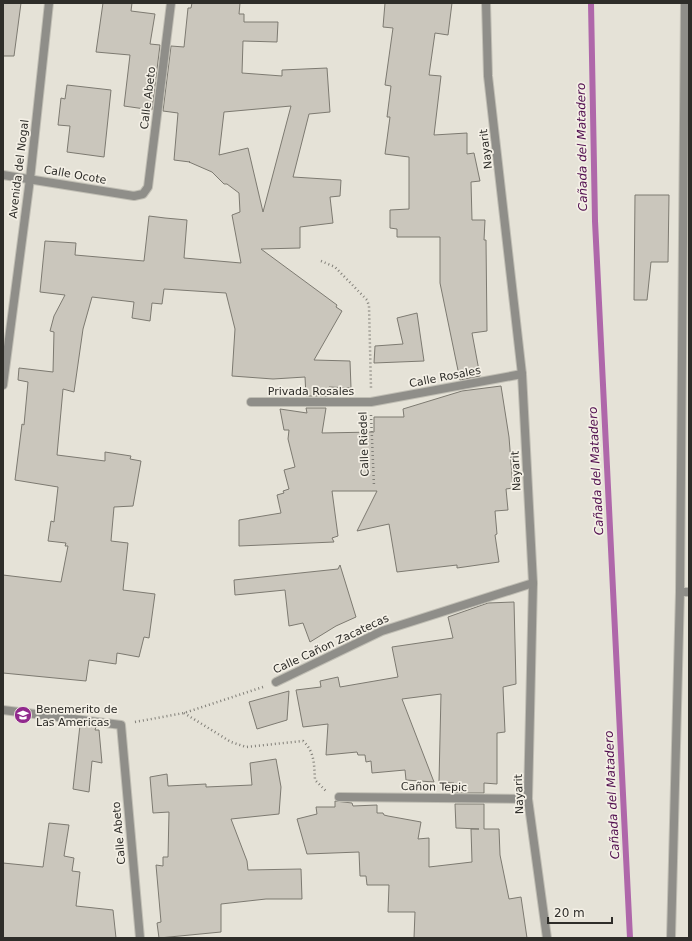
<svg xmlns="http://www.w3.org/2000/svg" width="692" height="941" font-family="'DejaVu Sans',sans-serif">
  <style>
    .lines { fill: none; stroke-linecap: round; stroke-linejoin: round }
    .stream { stroke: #af67aa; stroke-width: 6 }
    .building { fill: #cac6bc; stroke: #7d7a71; fill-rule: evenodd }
    .service-casing { stroke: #c0beb4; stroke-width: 10 }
    .minor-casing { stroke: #c0beb4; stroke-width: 10 }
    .path { stroke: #817f78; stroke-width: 2.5; stroke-dasharray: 1 3; stroke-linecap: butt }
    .service { stroke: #8f8e89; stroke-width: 8 }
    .minor { stroke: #8f8e89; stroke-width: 8 }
    .labels { text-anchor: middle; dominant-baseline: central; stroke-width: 3.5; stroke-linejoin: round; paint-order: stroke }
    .street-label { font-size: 11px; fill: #2e2d29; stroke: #f3efe5 }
    .poi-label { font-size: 11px; fill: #2e2d29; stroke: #f3efe5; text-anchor: start }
    .water-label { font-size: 12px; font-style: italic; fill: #510e4f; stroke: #f3efe5 }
  </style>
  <rect width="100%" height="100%" fill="#e5e2d7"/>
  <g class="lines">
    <polyline class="stream" points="591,3 595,221 630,938"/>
  </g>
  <g class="building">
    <polygon points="3,3 21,3 14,56 3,56"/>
    <polygon points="103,3 132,3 131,11 155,14 150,44 160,45 152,110 124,106 130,55 96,52"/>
    <path d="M 192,3 L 240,3 L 239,14 L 244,14 L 244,22 L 278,22 L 277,42 L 243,41 L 242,73 L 282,76 L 282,70 L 327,68 L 330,112 L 309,114 L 293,177 L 341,180 L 340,196 L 330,197 L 333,223 L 300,227 L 300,248 L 261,249 L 337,305 L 336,307 L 342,311 L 314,360 L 350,361 L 351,388 L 329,387 L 328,396 L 306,396 L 305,377 L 273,379 L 232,376 L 235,329 L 226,293 L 164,289 L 162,304 L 152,303 L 150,321 L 132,318 L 134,302 L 92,297 L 83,329 L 74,392 L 63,389 L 57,455 L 105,461 L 105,452 L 131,456 L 130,459 L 141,461 L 133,506 L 114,507 L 111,541 L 128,543 L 123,590 L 155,594 L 149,638 L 144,637 L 139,657 L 117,653 L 116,664 L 89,660 L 86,681 L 3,673 L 3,575 L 61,582 L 68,546 L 65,546 L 66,543 L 48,541 L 51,521 L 54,522 L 58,487 L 15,480 L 22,424 L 24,425 L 28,382 L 18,380 L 19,368 L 53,372 L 54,332 L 50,331 L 54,316 L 65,295 L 40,292 L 45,241 L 76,243 L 75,255 L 144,261 L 149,216 L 165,218 L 187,220 L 184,258 L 241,263 L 232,215 L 240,212 L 239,193 L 227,184 L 224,184 L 212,172 L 189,162 L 190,162 L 174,160 L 178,113 L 163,111 L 171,46 L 184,47 L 188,8 L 191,8 ZM 291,106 L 263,212 L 248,148 L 219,155 L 224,112 Z"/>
    <polygon points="385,3 452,3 448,35 435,33 429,75 441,76 434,135 467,133 467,154 474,153 480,181 471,182 472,220 485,220 484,240 486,240 487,331 472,333 480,376 460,380 440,283 440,237 397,237 397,229 390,228 390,210 409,209 409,157 385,154 390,117 387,117 391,86 385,85 393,28 383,27"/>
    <polygon points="67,85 111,90 104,157 67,152 70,126 58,125 61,98 65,99"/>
    <polygon points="635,195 669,195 668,262 651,262 647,300 634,300"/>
    <polygon points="417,313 424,361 374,363 375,346 403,344 397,318"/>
    <polygon points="501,386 509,437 513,488 506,489 508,510 495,511 497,534 495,535 499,562 457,568 457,565 397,572 389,524 357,531 377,491 332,491 338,536 332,538 334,542 239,546 239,520 281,513 277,495 284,493 283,491 289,489 284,470 295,467 288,439 289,430 284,430 280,409 307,413 306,408 326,408 322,433 374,432 374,417 404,417 403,409 462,391"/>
    <polygon points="340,565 356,617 336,626 310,642 303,623 289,626 285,590 235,595 234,580 338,569"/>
    <polygon points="514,602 516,684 503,687 505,732 497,733 497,784 484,783 484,793 454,793 454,783 439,782 441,694 402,699 434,782 406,780 405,770 372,773 371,761 366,762 365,755 358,755 357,752 326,755 328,724 303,727 296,690 321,687 320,681 338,677 340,687 398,677 392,647 453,638 448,617 488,603"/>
    <polygon points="289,691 287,720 257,729 249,702"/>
    <polygon points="80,725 96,727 95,730 99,730 102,763 92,761 89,792 73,789"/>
    <polygon points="276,759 281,787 279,814 231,819 247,861 248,870 301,869 302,899 266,899 221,904 221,932 159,938 157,923 161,922 156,865 163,866 163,857 168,857 169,812 153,813 150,777 167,774 168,786 206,784 206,787 252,785 250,763"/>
    <polygon points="335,801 352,803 353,806 377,805 377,813 383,813 384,815 388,816 421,822 418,839 429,838 429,867 472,862 471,829 479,829 456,828 455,804 484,804 484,829 499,829 500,855 509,899 521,897 527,938 414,938 415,912 388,912 389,885 367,885 366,876 360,876 359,852 307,854 297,819 317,814 316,807 335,807"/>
    <polygon points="49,823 69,825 64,856 74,858 72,871 80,872 76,906 113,910 116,938 3,938 3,863 43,867"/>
  </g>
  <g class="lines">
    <defs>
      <g id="service">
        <polyline points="680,592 685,3"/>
        <polyline points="671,938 680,592 689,592"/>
      </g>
      <g id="minor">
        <polyline points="486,3 488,76 522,374 533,583 528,799 547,938"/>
        <polyline points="3,175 134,196 143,194 148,187 171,3"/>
        <polyline points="3,385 30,179 49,3"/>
        <polyline points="251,402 371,402 522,374"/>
        <polyline points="276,682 382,631 533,583"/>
        <polyline points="3,710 121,725 140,938"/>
        <polyline points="339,797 528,799"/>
      </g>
    </defs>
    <use href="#service" class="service-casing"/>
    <use href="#minor" class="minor-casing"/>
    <g class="path">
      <polyline points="321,261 335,267 367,300 369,306 371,388"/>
      <polyline points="371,415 374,486"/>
      <path d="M 184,713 L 231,742 L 246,747 L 303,741 C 315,752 314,765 315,780 L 326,791"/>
      <polyline points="135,722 184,713 263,687"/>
    </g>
    <use href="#service" class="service"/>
    <use href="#minor" class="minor"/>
  </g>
  <defs>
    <symbol id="school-disc" viewBox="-11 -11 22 22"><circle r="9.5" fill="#91298d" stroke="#f3efe5"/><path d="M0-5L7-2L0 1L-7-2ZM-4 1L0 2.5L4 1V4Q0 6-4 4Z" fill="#fff"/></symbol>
  </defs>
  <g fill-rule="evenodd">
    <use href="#school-disc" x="13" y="705" width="20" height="20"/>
  </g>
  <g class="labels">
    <g class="street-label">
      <text transform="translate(148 98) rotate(-83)">Calle Abeto</text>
      <text transform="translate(486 149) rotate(-97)">Nayarit</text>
      <text transform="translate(19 169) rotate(-83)">Avenida del Nogal</text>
      <text transform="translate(75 175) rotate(10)">Calle Ocote</text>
      <text transform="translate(445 377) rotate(-11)">Calle Rosales</text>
      <text x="311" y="391">Privada Rosales</text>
      <text transform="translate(364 444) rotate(-92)">Calle Riedel</text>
      <text transform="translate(516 471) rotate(-93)">Nayarit</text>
      <text transform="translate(331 644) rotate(-25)">Calle Cañon Zacatecas</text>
      <text transform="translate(434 787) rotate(1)">Cañon Tepic</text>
      <text transform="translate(519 794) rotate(-92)">Nayarit</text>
      <text transform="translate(119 833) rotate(-95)">Calle Abeto</text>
    </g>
    <g class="poi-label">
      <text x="36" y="709">Benemerito de<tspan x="36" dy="13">Las Americas</tspan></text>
    </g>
    <g class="water-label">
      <text transform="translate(582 147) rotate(-91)">Cañada del Matadero</text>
      <text transform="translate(596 471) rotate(-93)">Cañada del Matadero</text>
      <text transform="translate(612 795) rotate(-93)">Cañada del Matadero</text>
    </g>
  </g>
  <rect width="692" height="941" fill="none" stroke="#2e2d29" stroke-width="8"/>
  <path d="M548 917v6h64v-6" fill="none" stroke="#2e2d29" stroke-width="2"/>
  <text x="554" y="917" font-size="12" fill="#2e2d29" stroke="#f3efe5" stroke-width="3" paint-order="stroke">20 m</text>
</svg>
